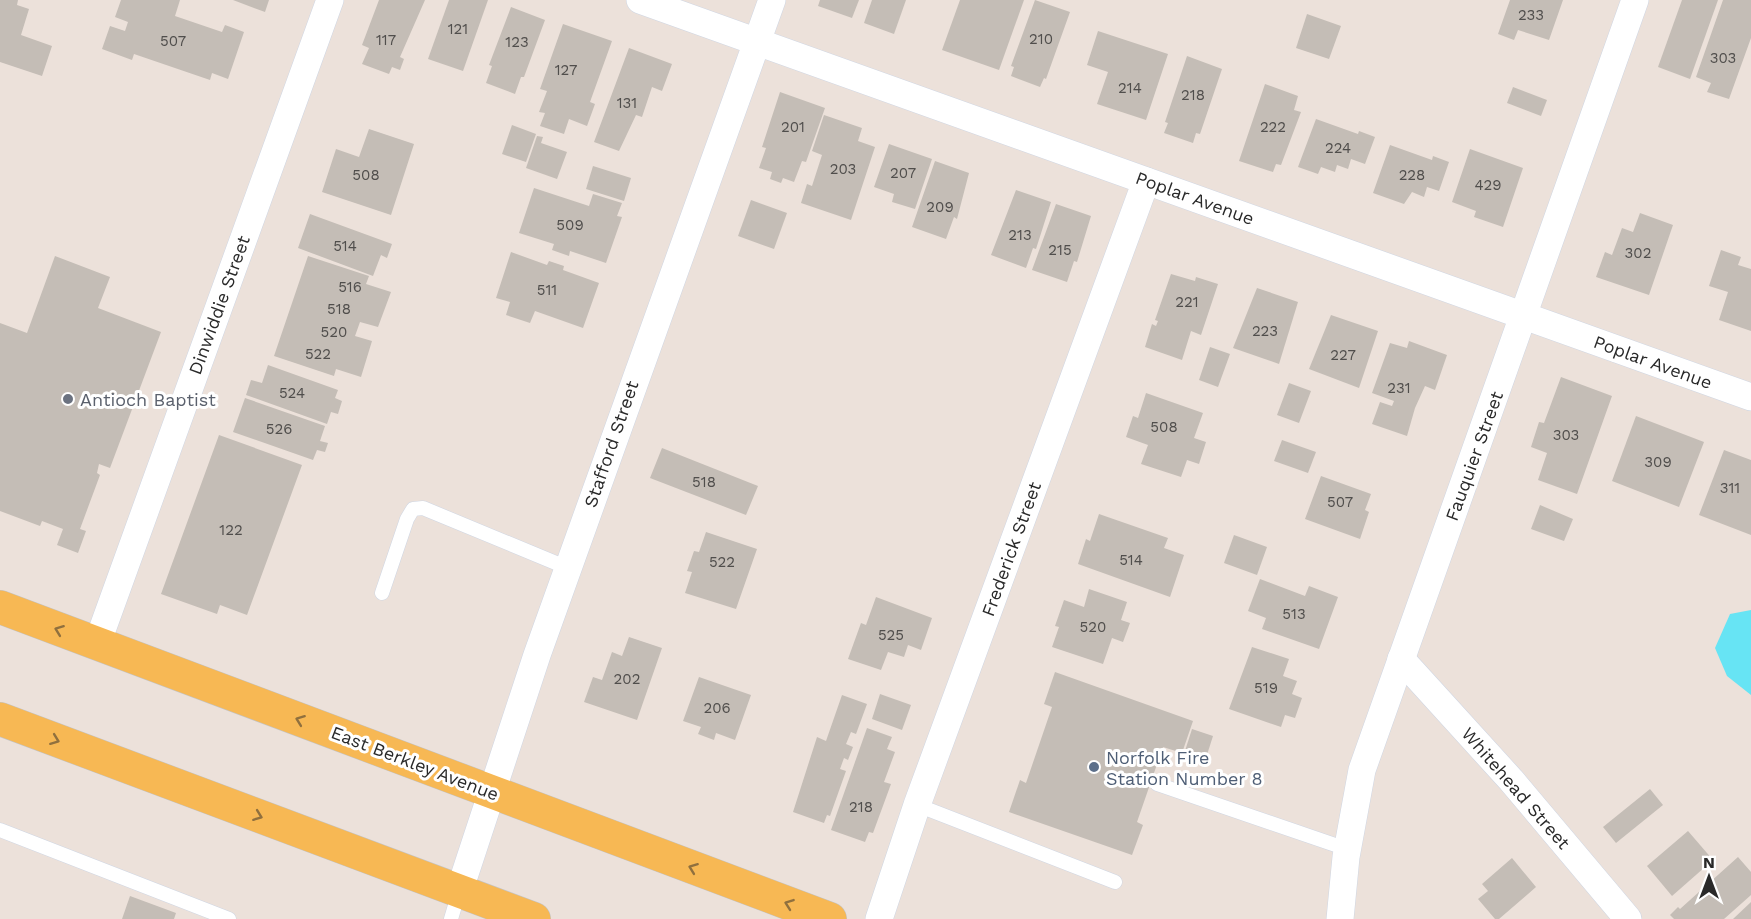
<svg xmlns="http://www.w3.org/2000/svg" width="1751" height="919" font-family="'Work Sans',sans-serif">
  <style>
    .water { fill: #67e4f4 }
    .building { fill: #c4bdb6 }
    .lines { fill: none; stroke-linecap: round; stroke-linejoin: round }
    .lane-casing { stroke: #cfd6e3; stroke-width: 15 }
    .street-casing { stroke: #cfd6e3; stroke-width: 28 }
    .primary-casing { stroke: #c3c3c3; stroke-width: 34 }
    .lane { stroke: #fff; stroke-width: 14 }
    .street { stroke: #fff; stroke-width: 27 }
    .primary { stroke: #f7b854; stroke-width: 33 }
    .oneway { stroke: #90703e }
    .worship-dot { fill: #6b7280; stroke: #fff; stroke-width: 2 }
    .service-dot { fill: #5c6f8a; stroke: #fff; stroke-width: 2 }
    .labels { text-anchor: middle; dominant-baseline: central; stroke-width: 6; stroke-linejoin: round; paint-order: stroke }
    .number-label { font-size: 15px; fill: #504e4c }
    .street-label { font-size: 18px; fill: #292929; stroke: #fff }
    .worship-label { font-size: 18px; fill: #5b616d; stroke: #fff; text-anchor: start }
    .service-label { font-size: 18px; fill: #4e5e75; stroke: #fff; text-anchor: start }
  </style>
  <rect width="100%" height="100%" fill="#ece1da"/>
  <polygon class="water" points="1751,610 1751,695 1727,676 1715,648 1730,614"/>
  <g class="building">
    <polygon points="0,0 18,0 17,5 29,9 21,35 52,46 42,76 0,62"/>
    <polygon points="121,0 180,0 175,16 222,32 225,25 244,32 228,79 212,73 210,80 134,54 132,60 102,49 110,26 125,31 128,22 115,17"/>
    <polygon points="233,0 269,0 265,12"/>
    <polygon points="379,0 425,0 400,57 404,59 400,70 392,67 389,74 362,64 369,48 362,45"/>
    <polygon points="449,0 488,0 463,71 428,59"/>
    <polygon points="820,0 859,0 852,18 818,6"/>
    <polygon points="872,0 906,0 894,34 864,23"/>
    <polygon points="960,0 1024,0 999,70 942,50"/>
    <polygon points="1035,0 1070,12 1046,79 1044,78 1040,87 1011,76 1014,67 1011,66"/>
    <polygon points="1510,0 1563,0 1549,40 1518,30 1514,40 1498,34"/>
    <polygon points="1682,0 1718,0 1690,79 1658,67"/>
    <polygon points="1723,0 1751,0 1751,38 1729,99 1707,92 1711,83 1696,77"/>
    <polygon points="511,7 545,20 524,77 521,77 515,94 486,83 492,66 489,65"/>
    <polygon points="1307,14 1341,26 1329,59 1296,48"/>
    <polygon points="563,24 612,41 590,102 595,104 587,126 569,119 564,134 540,126 545,113 539,112 547,91 540,89"/>
    <polygon points="1098,31 1168,54 1146,120 1097,104 1108,72 1087,65"/>
    <polygon points="629,48 672,64 662,91 652,87 642,117 636,115 619,151 594,142"/>
    <polygon points="1187,56 1222,69 1200,134 1196,133 1193,143 1164,133 1168,123 1165,122"/>
    <polygon points="1265,84 1298,96 1294,110 1301,112 1281,165 1276,164 1273,172 1239,161"/>
    <polygon points="1513,87 1547,100 1541,116 1507,103"/>
    <polygon points="780,92 825,108 806,162 802,161 794,182 783,178 781,183 770,179 772,172 759,168 766,148 762,147"/>
    <polygon points="824,115 862,128 858,141 875,147 851,220 801,203 807,184 812,186 822,155 812,151"/>
    <polygon points="1316,119 1358,134 1359,131 1375,137 1365,164 1351,159 1348,169 1337,165 1335,172 1321,167 1318,174 1298,167"/>
    <polygon points="512,125 536,134 526,162 502,154"/>
    <polygon points="369,129 414,144 391,215 322,192 336,149 359,157"/>
    <polygon points="537,136 543,137 541,143 567,152 557,179 526,168"/>
    <polygon points="889,144 932,159 915,209 892,202 894,194 874,187"/>
    <polygon points="1390,145 1432,160 1433,156 1449,162 1439,191 1427,187 1424,197 1412,192 1404,204 1373,193"/>
    <polygon points="1470,149 1523,168 1503,227 1474,217 1476,211 1452,202"/>
    <polygon points="935,161 969,173 957,219 954,217 946,239 912,227"/>
    <polygon points="593,166 631,178 624,201 586,189"/>
    <polygon points="534,188 589,206 593,194 622,203 617,216 622,217 606,263 570,251 569,256 552,250 554,244 519,233"/>
    <polygon points="1016,190 1051,202 1036,249 1033,248 1026,268 991,255"/>
    <polygon points="751,200 787,213 774,249 738,236"/>
    <polygon points="1056,204 1091,216 1077,262 1074,261 1067,282 1032,270"/>
    <polygon points="1640,213 1673,225 1649,295 1596,277 1605,252 1612,255 1622,228 1633,232"/>
    <polygon points="310,214 392,244 387,258 381,255 373,276 298,248"/>
    <polygon points="1721,250 1741,257 1738,265 1751,269 1751,331 1719,320 1728,292 1709,286"/>
    <polygon points="511,252 547,265 549,261 564,266 563,270 599,283 583,328 535,311 530,323 506,315 510,302 496,298"/>
    <polygon points="55,256 110,277 98,308 161,332 110,468 99,464 97,473 100,475 80,529 86,531 78,553 57,545 63,529 42,521 40,526 0,511 0,323 27,333"/>
    <polygon points="308,256 369,276 366,284 391,292 378,327 360,322 355,336 372,341 361,377 336,369 334,376 274,356"/>
    <polygon points="1171,274 1195,281 1196,277 1218,284 1201,335 1191,331 1182,360 1145,347 1152,324 1156,326 1158,321 1155,320"/>
    <polygon points="1257,288 1298,302 1279,364 1233,348"/>
    <polygon points="1331,315 1378,331 1359,388 1309,369"/>
    <polygon points="1409,341 1447,355 1435,390 1425,386 1415,408 1407,436 1372,424 1380,402 1392,406 1394,401 1372,393 1390,343 1407,348"/>
    <polygon points="1210,347 1230,354 1218,387 1199,380"/>
    <polygon points="268,365 338,390 335,398 342,401 338,414 331,412 327,424 246,395 251,380 262,383"/>
    <polygon points="1561,377 1612,396 1577,494 1538,480 1547,453 1531,447 1539,422 1544,423"/>
    <polygon points="1289,383 1311,391 1299,423 1277,415"/>
    <polygon points="1146,393 1203,413 1194,438 1206,442 1199,464 1187,460 1181,477 1141,464 1148,445 1126,437 1133,416 1138,418"/>
    <polygon points="245,398 325,426 320,441 328,443 325,452 317,450 313,460 233,432"/>
    <polygon points="1636,416 1704,442 1679,507 1612,481"/>
    <polygon points="219,435 302,465 247,615 220,605 217,614 161,594"/>
    <polygon points="1282,440 1316,452 1308,473 1274,461"/>
    <polygon points="662,448 758,486 746,515 650,478"/>
    <polygon points="1724,450 1751,460 1751,535 1699,515"/>
    <polygon points="1321,476 1371,494 1365,510 1369,512 1360,539 1305,519"/>
    <polygon points="1540,505 1573,519 1564,541 1531,529"/>
    <polygon points="1099,514 1168,538 1164,548 1184,555 1170,597 1078,564 1086,539 1090,541"/>
    <polygon points="706,532 757,549 736,609 685,593 692,572 687,571 694,551 699,552"/>
    <polygon points="1234,535 1267,547 1257,575 1224,563"/>
    <polygon points="1260,579 1305,596 1309,586 1338,597 1319,649 1262,629 1266,618 1248,611"/>
    <polygon points="1089,589 1127,602 1121,620 1130,623 1123,642 1112,638 1103,664 1052,647 1059,627 1055,626 1064,600 1084,607"/>
    <polygon points="876,597 932,618 921,650 908,645 904,657 888,652 881,670 848,659 861,623 866,625"/>
    <polygon points="629,637 662,648 637,720 584,702 593,677 602,680 612,652 622,656"/>
    <polygon points="1252,647 1289,659 1283,676 1297,681 1292,694 1302,698 1295,718 1285,715 1281,727 1229,709"/>
    <polygon points="1055,672 1193,721 1182,753 1163,747 1137,822 1143,825 1132,855 1009,812 1020,780 1026,783 1052,707 1044,704"/>
    <polygon points="699,677 751,695 735,740 716,733 714,740 698,734 701,727 683,721"/>
    <polygon points="880,694 911,705 902,730 872,719"/>
    <polygon points="842,695 867,704 856,734 851,732 846,744 853,747 848,760 844,758 840,769 846,771 830,816 827,815 824,823 793,812 817,737 826,741"/>
    <polygon points="867,728 892,737 887,749 895,752 884,782 891,784 873,833 869,832 865,842 831,830"/>
    <polygon points="1192,729 1213,736 1205,761 1184,754"/>
    <polygon points="1650,789 1663,805 1616,843 1603,827"/>
    <polygon points="1688,831 1713,860 1672,896 1647,866"/>
    <polygon points="1738,857 1751,872 1751,895 1724,919 1674,919 1670,915 1678,907 1680,909"/>
    <polygon points="1512,858 1536,887 1499,919 1495,919 1478,899 1488,891 1482,884"/>
    <polygon points="130,896 176,913 174,919 122,919"/>
    <polygon points="1751,902 1751,919 1733,919"/>
  </g>
  <g class="lines">
    <defs>
      <g id="lane">
        <polyline points="382,593 407,519 413,509 423,508 568,568"/>
        <polyline points="1157,784 1347,849"/>
        <polyline points="917,805 1115,882"/>
        <polyline points="0,830 229,919"/>
        <polyline points="451,919 459,892"/>
      </g>
      <g id="street">
        <polyline points="640,0 1751,397"/>
        <polyline points="97,644 330,0"/>
        <polyline points="1401,659 1511,780 1628,919"/>
        <polyline points="459,892 537,655 772,0"/>
        <polyline points="879,919 917,805 1146,181"/>
        <polyline points="1340,919 1346,857 1362,770 1635,0"/>
      </g>
      <g id="primary">
        <polyline points="0,607 830,919"/>
        <polyline points="0,719 534,919"/>
      </g>
    </defs>
    <use href="#lane" class="lane-casing"/>
    <use href="#street" class="street-casing"/>
    <use href="#primary" class="primary-casing"/>
    <use href="#lane" class="lane"/>
    <use href="#street" class="street"/>
    <use href="#primary" class="primary"/>
  </g>
  <defs><path id="oneway-chevron" d="M-2-3.5L2.5 0L-2 3.5" fill="none" stroke-width="1.6" stroke-linecap="round" stroke-linejoin="round" transform="scale(1.5)"/></defs>
  <g class="oneway">
    <use href="#oneway-chevron" transform="translate(59 630) rotate(-159)"/>
    <use href="#oneway-chevron" transform="translate(300 720) rotate(-159)"/>
    <use href="#oneway-chevron" transform="translate(55 740) rotate(21)"/>
    <use href="#oneway-chevron" transform="translate(258 816) rotate(21)"/>
    <use href="#oneway-chevron" transform="translate(693 868) rotate(-159)"/>
    <use href="#oneway-chevron" transform="translate(789 904) rotate(-160)"/>
  </g>
  <circle class="worship-dot" cx="68" cy="399" r="6"/>
  <circle class="service-dot" cx="1094" cy="767" r="6"/>
  <g class="labels">
    <g class="number-label">
      <text x="1531" y="15">233</text>
      <text x="458" y="29">121</text>
      <text x="1041" y="39">210</text>
      <text x="386" y="40">117</text>
      <text x="173" y="41">507</text>
      <text x="517" y="42">123</text>
      <text x="1723" y="58">303</text>
      <text x="566" y="70">127</text>
      <text x="1130" y="88">214</text>
      <text x="1193" y="95">218</text>
      <text x="627" y="103">131</text>
      <text x="793" y="127">201</text>
      <text x="1273" y="127">222</text>
      <text x="1338" y="148">224</text>
      <text x="843" y="169">203</text>
      <text x="903" y="173">207</text>
      <text x="366" y="175">508</text>
      <text x="1412" y="175">228</text>
      <text x="1488" y="185">429</text>
      <text x="940" y="207">209</text>
      <text x="570" y="225">509</text>
      <text x="1020" y="235">213</text>
      <text x="345" y="246">514</text>
      <text x="1060" y="250">215</text>
      <text x="1638" y="253">302</text>
      <text x="350" y="287">516</text>
      <text x="547" y="290">511</text>
      <text x="1187" y="302">221</text>
      <text x="339" y="309">518</text>
      <text x="1265" y="331">223</text>
      <text x="334" y="332">520</text>
      <text x="318" y="354">522</text>
      <text x="1343" y="355">227</text>
      <text x="1399" y="388">231</text>
      <text x="292" y="393">524</text>
      <text x="1164" y="427">508</text>
      <text x="279" y="429">526</text>
      <text x="1566" y="435">303</text>
      <text x="1658" y="462">309</text>
      <text x="704" y="482">518</text>
      <text x="1730" y="488">311</text>
      <text x="1340" y="502">507</text>
      <text x="231" y="530">122</text>
      <text x="1131" y="560">514</text>
      <text x="722" y="562">522</text>
      <text x="1294" y="614">513</text>
      <text x="1093" y="627">520</text>
      <text x="891" y="635">525</text>
      <text x="627" y="679">202</text>
      <text x="1266" y="688">519</text>
      <text x="717" y="708">206</text>
      <text x="861" y="807">218</text>
    </g>
    <g class="street-label">
      <text transform="translate(1195 198) rotate(20)">Poplar Avenue</text>
      <text transform="translate(219 305) rotate(-70)">Dinwiddie Street</text>
      <text transform="translate(1653 362) rotate(20)">Poplar Avenue</text>
      <text transform="translate(611 444) rotate(-71)">Stafford Street</text>
      <text transform="translate(1474 456) rotate(-70)">Fauquier Street</text>
      <text transform="translate(1011 549) rotate(-70)">Frederick Street</text>
      <text transform="translate(415 763) rotate(21)">East Berkley Avenue</text>
      <text transform="translate(1516 788) rotate(49)">Whitehead Street</text>
    </g>
    <g class="worship-label">
      <text x="80" y="399">Antioch Baptist</text>
    </g>
    <g class="service-label">
      <text x="1106" y="757">Norfolk Fire<tspan x="1106" dy="21">Station Number 8</tspan></text>
    </g>
  </g>
  <g transform="translate(1709 877)" stroke="#ffffff" stroke-width="4.5" paint-order="stroke">
  <path d="M0-4.5L10 22L0 15L-10 22Z" fill="#292929"/>
  <text y="-9" font-size="16" font-weight="bold" text-anchor="middle" fill="#292929">N</text>
  </g>
</svg>
